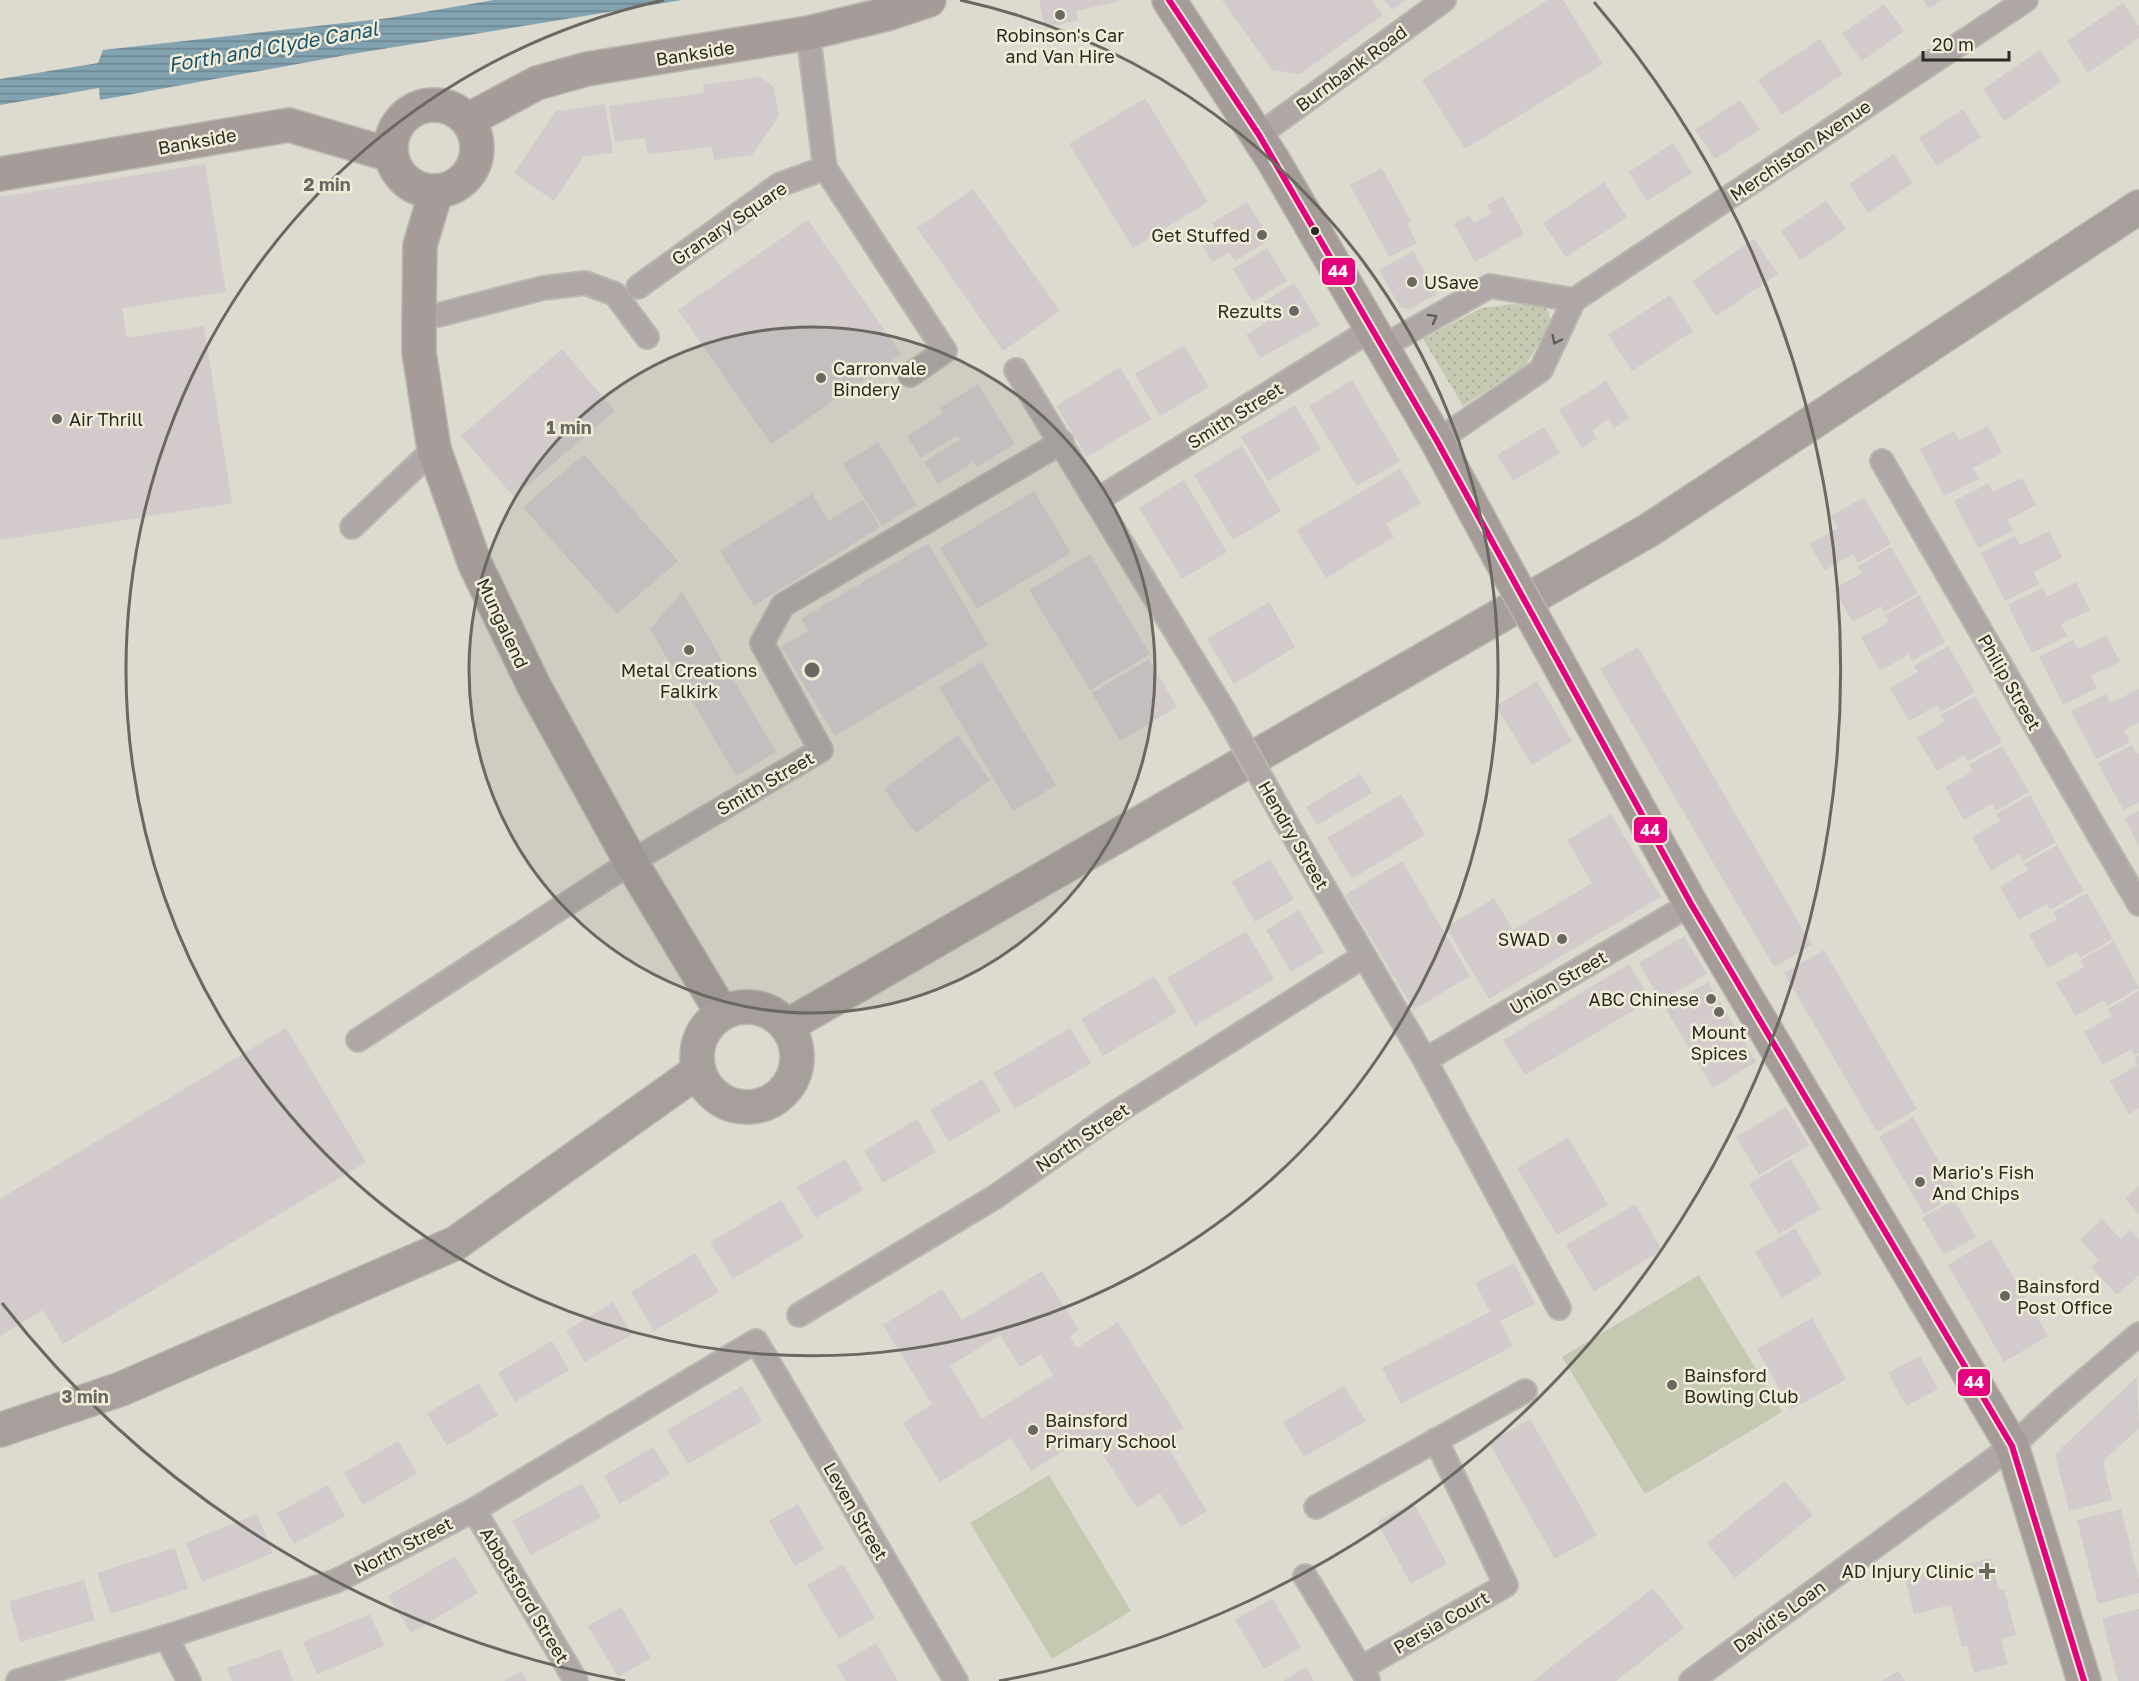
<svg xmlns="http://www.w3.org/2000/svg" width="2139" height="1681" font-family="'Golos Text',sans-serif">
  <style>
    .grass { fill: url(#grass-dots) }
    .pitch { fill: #c6c9b2 }
    .water { fill: url(#water-rules) }
    .building { fill: #d2cacb; fill-rule: evenodd }
    .lines { fill: none; stroke-linecap: round; stroke-linejoin: round }
    .street-casing { stroke: #b9b7ae; stroke-width: 26 }
    .secondary-casing { stroke: #b9b7ae; stroke-width: 36 }
    .primary-casing { stroke: #b9b7ae; stroke-width: 36 }
    .street { stroke: #aea7a6; stroke-width: 22 }
    .secondary { stroke: #a59c9a; stroke-width: 33 }
    .primary { stroke: #a79f9c; stroke-width: 33 }
    .street-bridge-casing { stroke: #b9b7ae; stroke-width: 26; stroke-linecap: butt }
    .secondary-bridge-casing { stroke: #b9b7ae; stroke-width: 36; stroke-linecap: butt }
    .street-bridge { stroke: #aea7a6; stroke-width: 22 }
    .secondary-bridge { stroke: #a59c9a; stroke-width: 33 }
    .bus-1-casing { stroke: #f0ecd7; stroke-width: 10 }
    .bus-1 { stroke: #e5007d; stroke-width: 6 }
    .oneway { stroke: #605c57 }
    .ring { fill: none; stroke: #6a6860; stroke-width: 3 }
    .poi-dot { fill: #6a6860; stroke: #f0ecd7; stroke-width: 2 }
    .bus-dot { fill: #2c2a23; stroke: #f0ecd7; stroke-width: 2 }
    .labels { text-anchor: middle; dominant-baseline: central; stroke-width: 5; stroke-linejoin: round; paint-order: stroke }
    .poi-label { font-size: 18px; fill: #2c2a23; stroke: #f0ecd7; text-anchor: start }
    .street-label { font-size: 18px; fill: #2c2a23; stroke: #f0ecd7 }
    .water-label { font-size: 20px; font-style: italic; fill: #16546d; stroke: #f0ecd7 }
    .centre { fill: #6a6860; stroke: #f0ecd7; stroke-width: 3 }
    .ring-label { font-size: 18px; text-anchor: middle; font-weight: bold; fill: #6a6860; stroke: #f0ecd7; stroke-width: 5; stroke-linejoin: round; paint-order: stroke }
    .line-badge { stroke: #f0ecd7; stroke-width: 2 }
    .badge-label { font-size: 16px; text-anchor: middle; font-weight: bold; fill: #fff }
  </style>
  <defs>
    <pattern id="grass-dots" width="8" height="8" patternUnits="userSpaceOnUse" patternTransform="scale(1.5)"><rect width="8" height="8" fill="#c6c9b2"/><path d="M2 2h.1M6 6h.1" fill="none" stroke="#aaad99" stroke-width="1.8" stroke-linecap="round"/></pattern>
    <pattern id="water-rules" width="6" height="5" patternUnits="userSpaceOnUse" patternTransform="scale(1.5)"><rect width="6" height="5" fill="#83a3b0"/><path d="M0 2.5h6" fill="none" stroke="#6b858f"/></pattern>
  </defs>
  <rect width="100%" height="100%" fill="#dddbd0"/>
  <polygon class="grass" points="1512,304 1543,306 1549,312 1551,327 1525,365 1463,406 1423,339 1481,308"/>
  <g class="pitch">
    <polygon points="1699,1275 1782,1412 1645,1494 1562,1357"/>
    <polygon points="1049,1475 1131,1611 1052,1659 970,1523"/>
  </g>
  <polygon class="water" points="494,0 682,0 352,54 100,100 99,88 0,105 0,79 98,63 103,50 389,18"/>
  <g class="building">
    <polygon points="1039,0 1117,0 1117,2 1076,11 1078,20 1045,28"/>
    <polygon points="1222,0 1372,0 1383,15 1300,74 1272,70"/>
    <polygon points="1384,0 1405,0 1392,10"/>
    <polygon points="1548,0 1563,0 1603,64 1465,149 1422,80"/>
    <polygon points="1923,0 1941,0 1929,9"/>
    <polygon points="2123,3 2139,26 2139,38 2088,73 2067,41"/>
    <polygon points="1884,4 1904,31 1862,61 1842,34"/>
    <polygon points="1820,39 1843,74 1782,115 1758,80"/>
    <polygon points="2040,50 2061,82 2004,121 1983,89"/>
    <polygon points="760,77 774,87 779,116 752,155 714,160 712,147 648,154 645,138 615,142 609,106 704,93 703,85"/>
    <polygon points="1145,98 1208,202 1133,248 1069,144"/>
    <polygon points="1740,100 1760,129 1715,159 1695,130"/>
    <polygon points="605,104 613,153 584,156 554,201 514,173 556,111"/>
    <polygon points="1963,109 1981,137 1937,166 1919,138"/>
    <polygon points="1673,143 1692,173 1647,201 1629,172"/>
    <polygon points="1894,154 1913,183 1868,213 1849,184"/>
    <polygon points="205,164 226,292 122,308 127,338 204,326 232,503 0,540 0,197"/>
    <polygon points="1382,168 1411,222 1407,224 1417,243 1389,257 1350,185"/>
    <polygon points="1604,182 1627,217 1566,257 1543,223"/>
    <polygon points="973,189 1060,311 1003,351 917,228"/>
    <polygon points="1503,196 1524,234 1475,262 1454,224 1469,215 1474,223 1492,213 1487,205"/>
    <polygon points="1826,201 1846,229 1800,260 1781,231"/>
    <polygon points="1247,202 1270,239 1235,261 1229,252 1212,262 1202,245 1219,235 1212,223"/>
    <polygon points="808,220 901,354 771,444 678,310"/>
    <polygon points="1754,239 1778,274 1716,316 1692,281"/>
    <polygon points="1267,248 1287,281 1253,302 1233,269"/>
    <polygon points="1413,251 1437,294 1410,309 1400,307 1379,270"/>
    <polygon points="1294,283 1320,325 1260,358 1246,335 1267,322 1257,306"/>
    <polygon points="1670,295 1693,331 1632,371 1608,335"/>
    <polygon points="1184,345 1209,387 1160,416 1135,374"/>
    <polygon points="562,349 615,411 514,497 461,436"/>
    <polygon points="1120,367 1151,419 1087,457 1056,406"/>
    <polygon points="1352,380 1400,461 1357,486 1309,406"/>
    <polygon points="1606,381 1629,418 1614,428 1609,419 1592,430 1597,438 1582,448 1559,410"/>
    <polygon points="978,384 1015,444 977,467 973,462 938,484 924,462 960,440 957,435 921,458 907,436 943,413 940,408"/>
    <polygon points="1295,405 1321,449 1268,481 1241,437"/>
    <polygon points="1988,426 2002,453 1973,468 1979,479 1944,496 1920,449 1954,431 1959,440"/>
    <polygon points="1544,427 1560,453 1513,481 1497,455"/>
    <polygon points="878,442 917,505 882,526 843,464"/>
    <polygon points="1242,446 1281,511 1233,540 1194,475"/>
    <polygon points="584,454 678,561 617,614 523,507"/>
    <polygon points="1400,469 1421,503 1386,524 1394,537 1326,578 1297,530"/>
    <polygon points="2022,478 2036,505 2007,520 2013,531 1978,548 1954,501 1989,483 1993,492"/>
    <polygon points="1184,480 1227,552 1182,579 1139,508"/>
    <polygon points="1034,491 1071,553 977,609 940,548"/>
    <polygon points="812,494 829,521 863,499 880,527 754,606 720,551"/>
    <polygon points="1864,497 1891,544 1858,563 1853,554 1825,570 1809,544 1838,528 1831,516"/>
    <polygon points="2049,531 2062,558 2034,572 2039,584 2005,601 1981,553 2015,536 2020,545"/>
    <polygon points="928,543 988,645 835,736 781,647 808,631 801,619"/>
    <polygon points="1891,547 1918,593 1884,613 1881,606 1853,622 1834,589 1862,573 1858,566"/>
    <polygon points="1090,554 1150,654 1090,690 1029,590"/>
    <polygon points="2076,582 2090,610 2061,624 2067,636 2032,653 2008,605 2043,588 2047,597"/>
    <polygon points="682,592 776,752 736,776 650,629"/>
    <polygon points="1919,595 1945,642 1912,661 1909,654 1880,671 1861,637 1889,622 1885,615"/>
    <polygon points="1269,602 1295,647 1234,684 1207,639"/>
    <polygon points="2106,635 2120,662 2091,676 2097,688 2063,705 2039,657 2073,640 2078,649"/>
    <polygon points="1948,646 1975,692 1941,712 1937,705 1909,721 1890,688 1918,672 1914,666"/>
    <polygon points="1638,647 1812,945 1774,967 1600,669"/>
    <polygon points="1149,659 1177,707 1120,741 1092,693"/>
    <polygon points="982,662 1056,785 1013,811 939,687"/>
    <polygon points="1537,681 1572,741 1532,765 1496,706"/>
    <polygon points="2139,689 2139,723 2124,730 2130,742 2096,759 2071,711 2106,694 2110,703"/>
    <polygon points="1975,696 2002,742 1968,761 1965,755 1937,771 1917,738 1945,721 1941,715"/>
    <polygon points="958,735 990,780 916,833 884,789"/>
    <polygon points="2132,745 2137,754 2139,753 2139,802 2123,810 2098,763"/>
    <polygon points="2002,746 2029,792 1996,811 1992,804 1964,820 1945,787 1973,771 1969,765"/>
    <polygon points="1360,774 1372,793 1317,825 1306,807"/>
    <polygon points="1401,794 1425,835 1352,879 1327,838"/>
    <polygon points="2030,795 2056,842 2023,861 2019,854 1991,871 1972,837 2000,821 1996,814"/>
    <polygon points="2139,811 2139,847 2125,818"/>
    <polygon points="1611,814 1661,897 1489,999 1446,927 1494,898 1513,930 1592,883 1567,840"/>
    <polygon points="2057,845 2084,891 2050,910 2047,904 2019,920 2000,887 2028,870 2024,864"/>
    <polygon points="1270,859 1294,899 1255,922 1232,882"/>
    <polygon points="1402,861 1470,976 1414,1010 1345,895"/>
    <polygon points="2087,893 2113,939 2080,958 2076,952 2048,968 2029,935 2057,919 2053,912"/>
    <polygon points="1299,910 1324,952 1291,972 1266,930"/>
    <polygon points="1246,931 1274,979 1195,1026 1167,978"/>
    <polygon points="1684,936 1707,974 1661,1001 1639,963"/>
    <polygon points="2114,941 2139,988 2107,1006 2104,1000 2076,1016 2056,983 2084,967 2080,960"/>
    <polygon points="1824,950 1917,1109 1877,1132 1784,973"/>
    <polygon points="1629,964 1651,1000 1525,1075 1503,1040"/>
    <polygon points="1154,976 1177,1012 1103,1056 1081,1019"/>
    <polygon points="1708,982 1756,1062 1713,1088 1665,1008"/>
    <polygon points="2139,991 2139,1053 2135,1056 2131,1049 2103,1065 2084,1032 2112,1016 2108,1009"/>
    <polygon points="286,1028 366,1162 63,1344 43,1310 0,1336 0,1199"/>
    <polygon points="1070,1028 1091,1063 1015,1109 993,1073"/>
    <polygon points="2139,1055 2139,1108 2129,1114 2110,1081 2138,1065 2134,1058"/>
    <polygon points="982,1079 1001,1111 949,1142 930,1110"/>
    <polygon points="1786,1107 1809,1145 1759,1175 1736,1137"/>
    <polygon points="1913,1117 1958,1194 1924,1214 1879,1137"/>
    <polygon points="917,1119 936,1152 883,1183 864,1151"/>
    <polygon points="1568,1137 1608,1205 1557,1235 1517,1168"/>
    <polygon points="845,1159 863,1190 816,1218 797,1187"/>
    <polygon points="1791,1159 1821,1209 1779,1234 1749,1184"/>
    <polygon points="2139,1186 2139,1214 2125,1199"/>
    <polygon points="781,1200 804,1237 733,1279 710,1242"/>
    <polygon points="1954,1200 1976,1237 1944,1255 1922,1218"/>
    <polygon points="1635,1204 1662,1250 1594,1291 1566,1245"/>
    <polygon points="2102,1219 2121,1239 2130,1230 2139,1240 2139,1275 2117,1295 2091,1267 2099,1260 2080,1240"/>
    <polygon points="1795,1228 1822,1274 1782,1298 1755,1252"/>
    <polygon points="1991,1239 2048,1336 2004,1362 1948,1265"/>
    <polygon points="695,1253 719,1292 654,1331 631,1292"/>
    <polygon points="1514,1263 1535,1304 1500,1321 1513,1346 1401,1404 1382,1368 1490,1312 1475,1283"/>
    <path d="M 1042,1271 L 1079,1330 L 1070,1336 L 1077,1348 L 1118,1322 L 1184,1428 L 1164,1441 L 1207,1511 L 1181,1527 L 1160,1493 L 1137,1508 L 1090,1434 L 1031,1471 L 1011,1438 L 940,1482 L 903,1423 L 932,1404 L 883,1325 L 942,1289 L 962,1320 ZM 1000,1335 L 1020,1367 L 1041,1354 L 1053,1375 L 982,1419 L 950,1366 Z"/>
    <polygon points="613,1302 632,1334 585,1362 566,1331"/>
    <polygon points="1812,1318 1846,1379 1791,1410 1757,1349"/>
    <polygon points="552,1341 569,1370 515,1402 498,1373"/>
    <polygon points="1920,1356 1938,1389 1906,1406 1888,1373"/>
    <polygon points="2137,1377 2139,1428 2103,1461 2112,1500 2069,1511 2055,1454"/>
    <polygon points="479,1383 498,1415 447,1446 427,1413"/>
    <polygon points="742,1386 762,1421 688,1464 667,1430"/>
    <polygon points="1344,1386 1366,1421 1304,1457 1283,1422"/>
    <polygon points="1530,1419 1597,1535 1555,1559 1489,1443"/>
    <polygon points="398,1441 417,1473 363,1505 344,1473"/>
    <polygon points="653,1447 670,1474 620,1504 604,1476"/>
    <polygon points="1785,1481 1813,1515 1735,1578 1707,1543"/>
    <polygon points="582,1483 601,1517 531,1555 512,1521"/>
    <polygon points="328,1485 345,1516 294,1544 277,1513"/>
    <polygon points="1413,1502 1447,1564 1411,1584 1377,1522"/>
    <polygon points="798,1504 824,1549 795,1566 769,1521"/>
    <polygon points="2121,1509 2139,1580 2139,1593 2098,1604 2077,1520"/>
    <polygon points="257,1514 273,1553 202,1582 186,1543"/>
    <polygon points="175,1548 188,1589 111,1614 97,1573"/>
    <polygon points="455,1556 478,1593 411,1633 388,1596"/>
    <polygon points="1991,1558 1999,1590 2004,1589 2016,1635 2001,1639 2008,1664 1974,1673 1967,1646 1962,1647 1951,1605 1914,1614 1905,1579 1955,1566 1959,1581 1967,1580 1963,1565"/>
    <polygon points="843,1564 875,1618 839,1639 807,1585"/>
    <polygon points="84,1580 95,1620 20,1642 9,1601"/>
    <polygon points="1653,1588 1684,1628 1616,1681 1533,1681"/>
    <polygon points="1272,1598 1301,1647 1264,1669 1235,1620"/>
    <polygon points="621,1607 651,1658 618,1677 588,1626"/>
    <polygon points="2139,1609 2139,1681 2118,1681 2102,1618"/>
    <polygon points="370,1614 384,1646 317,1674 303,1642"/>
    <polygon points="876,1643 898,1681 846,1681 837,1666"/>
    <polygon points="281,1649 293,1681 232,1681 227,1668"/>
    <polygon points="1306,1667 1314,1681 1283,1681"/>
    <polygon points="521,1671 527,1681 504,1681"/>
    <polygon points="1898,1671 1905,1681 1882,1681"/>
  </g>
  <g class="lines">
    <defs>
      <g id="street">
        <polyline points="808,33 825,168 945,351 910,375"/>
        <polyline points="1259,135 1444,0"/>
        <polyline points="638,287 779,185 825,168"/>
        <polyline points="1574,300 2026,0"/>
        <polyline points="419,320 543,288 585,283 615,294 647,337"/>
        <polyline points="1382,347 1490,286 1574,300 1541,370 1437,441"/>
        <polyline points="1016,370 1223,709"/>
        <polyline points="1882,461 2139,904"/>
        <polyline points="1097,500 1372,329"/>
        <polyline points="352,527 434,449"/>
        <polyline points="1287,824 1425,1060 1559,1308"/>
        <polyline points="358,1040 631,862 821,750 762,643 783,605 1062,442"/>
        <polyline points="1425,1060 1691,904"/>
        <polyline points="799,1315 995,1197 1112,1115 1364,956"/>
        <polyline points="1316,1507 1525,1391"/>
        <polyline points="474,1510 576,1681"/>
        <polyline points="1305,1576 1368,1680"/>
        <polyline points="166,1637 189,1681"/>
        <polyline points="1361,1668 1506,1585 1436,1440"/>
        <polyline points="18,1681 166,1637 336,1581 474,1510 756,1341 956,1681"/>
        <polyline points="1691,1681 2012,1446 2062,1400 2139,1334"/>
      </g>
      <g id="secondary">
        <polyline points="1169,0 1273,160 1437,441 1501,560"/>
        <circle cx="434" cy="148" r="43"/>
        <polyline points="468,120 537,83 587,69 808,33 887,14 929,0"/>
        <polyline points="0,174 289,125 391,155"/>
        <polyline points="436,192 420,245 419,320 419,352 434,449 475,564 534,686 631,862 722,1013"/>
        <polyline points="1554,655 1691,904 2012,1446 2084,1681"/>
      </g>
      <g id="primary">
        <circle cx="747" cy="1057" r="50"/>
        <polyline points="787,1026 1649,530 2139,207"/>
        <polyline points="0,1430 121,1389 456,1243 698,1071"/>
      </g>
    </defs>
    <use href="#street" class="street-casing"/>
    <use href="#secondary" class="secondary-casing"/>
    <use href="#primary" class="primary-casing"/>
    <use href="#street" class="street"/>
    <use href="#secondary" class="secondary"/>
    <use href="#primary" class="primary"/>
    <defs>
      <polyline id="street-bridge" points="1223,709 1287,824"/>
      <polyline id="secondary-bridge" points="1501,560 1554,655"/>
    </defs>
    <use href="#street-bridge" class="street-bridge-casing"/>
    <use href="#secondary-bridge" class="secondary-bridge-casing"/>
    <use href="#street-bridge" class="street-bridge"/>
    <use href="#secondary-bridge" class="secondary-bridge"/>
    <defs>
      <polyline id="bus-1" points="1169,0 1259,135 1372,329 1437,441 1691,904 2012,1446 2084,1681"/>
    </defs>
    <use href="#bus-1" class="bus-1-casing"/>
    <use href="#bus-1" class="bus-1"/>
  </g>
  <defs><path id="oneway-chevron" d="M-2-3.5L2.5 0L-2 3.5" fill="none" stroke-width="1.6" stroke-linecap="round" stroke-linejoin="round" transform="scale(1.5)"/></defs>
  <g class="oneway">
    <use href="#oneway-chevron" transform="translate(1433 318) rotate(-29)"/>
    <use href="#oneway-chevron" transform="translate(1556 340) rotate(115)"/>
  </g>
  <circle cx="812" cy="670" r="343" fill="#6a6860" fill-opacity=".12"/>
  <g class="ring">
    <circle cx="812" cy="670" r="343"/>
    <path d="M960 0A686 686 0 1 1 664 0"/>
    <path d="M625 1681A1028 1028 0 0 1 2 1303M1594 2A1028 1028 0 0 1 999 1681"/>
  </g>
  <g class="poi-dot">
    <circle cx="1060" cy="15" r="6"/>
    <circle cx="1262" cy="235" r="6"/>
    <circle cx="1412" cy="282" r="6"/>
    <circle cx="1294" cy="311" r="6"/>
    <circle cx="821" cy="378" r="6"/>
    <circle cx="57" cy="419" r="6"/>
    <circle cx="689" cy="650" r="6"/>
    <circle cx="1562" cy="939" r="6"/>
    <circle cx="1711" cy="999" r="6"/>
    <circle cx="1719" cy="1012" r="6"/>
    <circle cx="1920" cy="1182" r="6"/>
    <circle cx="2005" cy="1296" r="6"/>
    <circle cx="1672" cy="1385" r="6"/>
    <circle cx="1033" cy="1430" r="6"/>
    <path d="M1984 1562h6v6h6v6h-6v6h-6v-6h-6v-6h6z"/>
  </g>
  <circle class="bus-dot" cx="1315" cy="231" r="5"/>
  <g class="labels">
    <g class="poi-label">
      <text x="1060" y="35" text-anchor="middle">Robinson's Car<tspan x="1060" dy="21">and Van Hire</tspan></text>
      <text x="1250" y="235" text-anchor="end">Get Stuffed</text>
      <text x="1424" y="282">USave</text>
      <text x="1282" y="311" text-anchor="end">Rezults</text>
      <text x="833" y="368">Carronvale<tspan x="833" dy="21">Bindery</tspan></text>
      <text x="69" y="419">Air Thrill</text>
      <text x="689" y="670" text-anchor="middle">Metal Creations<tspan x="689" dy="21">Falkirk</tspan></text>
      <text x="1550" y="939" text-anchor="end">SWAD</text>
      <text x="1699" y="999" text-anchor="end">ABC Chinese</text>
      <text x="1719" y="1032" text-anchor="middle">Mount<tspan x="1719" dy="21">Spices</tspan></text>
      <text x="1932" y="1172">Mario's Fish<tspan x="1932" dy="21">And Chips</tspan></text>
      <text x="2017" y="1286">Bainsford<tspan x="2017" dy="21">Post Office</tspan></text>
      <text x="1684" y="1375">Bainsford<tspan x="1684" dy="21">Bowling Club</tspan></text>
      <text x="1045" y="1420">Bainsford<tspan x="1045" dy="21">Primary School</tspan></text>
      <text x="1974" y="1571" text-anchor="end">AD Injury Clinic</text>
    </g>
    <g class="street-label">
      <text transform="translate(695 53) rotate(-9)">Bankside</text>
      <text transform="translate(1351 68) rotate(-36)">Burnbank Road</text>
      <text transform="translate(197 141) rotate(-10)">Bankside</text>
      <text transform="translate(1800 150) rotate(-34)">Merchiston Avenue</text>
      <text transform="translate(729 223) rotate(-34)">Granary Square</text>
      <text transform="translate(1235 415) rotate(-32)">Smith Street</text>
      <text transform="translate(503 623) rotate(65)">Mungalend</text>
      <text transform="translate(2010 682) rotate(60)">Philip Street</text>
      <text transform="translate(765 783) rotate(-30)">Smith Street</text>
      <text transform="translate(1294 835) rotate(60)">Hendry Street</text>
      <text transform="translate(1558 982) rotate(-30)">Union Street</text>
      <text transform="translate(1082 1137) rotate(-34)">North Street</text>
      <text transform="translate(856 1511) rotate(60)">Leven Street</text>
      <text transform="translate(403 1546) rotate(-27)">North Street</text>
      <text transform="translate(525 1595) rotate(59)">Abbotsford Street</text>
      <text transform="translate(1779 1616) rotate(-36)">David's Loan</text>
      <text transform="translate(1441 1622) rotate(-30)">Persia Court</text>
    </g>
    <g class="water-label">
      <text transform="translate(273 46) rotate(-10)">Forth and Clyde Canal</text>
    </g>
  </g>
  <circle cx="812" cy="670" r="9" class="centre"/>
  <g class="ring-label">
    <text x="327" y="191">2 min</text>
    <text x="569" y="434">1 min</text>
    <text x="85" y="1403">3 min</text>
  </g>
  <g class="line-badge">
    <rect x="1321" y="257" width="35" height="29" rx="6" fill="#e5007d"/>
    <rect x="1633" y="816" width="35" height="28" rx="6" fill="#e5007d"/>
    <rect x="1957" y="1368" width="34" height="29" rx="6" fill="#e5007d"/>
  </g>
  <g class="badge-label">
    <text x="1338" y="277">44</text>
    <text x="1650" y="836">44</text>
    <text x="1974" y="1388">44</text>
  </g>
  <path d="M1923 51v9h86v-9" fill="none" stroke="#2c2a23" stroke-width="3"/>
  <text x="1932" y="51" font-size="18" fill="#2c2a23" stroke="#f0ecd7" stroke-width="4.5" paint-order="stroke">20 m</text>
</svg>
